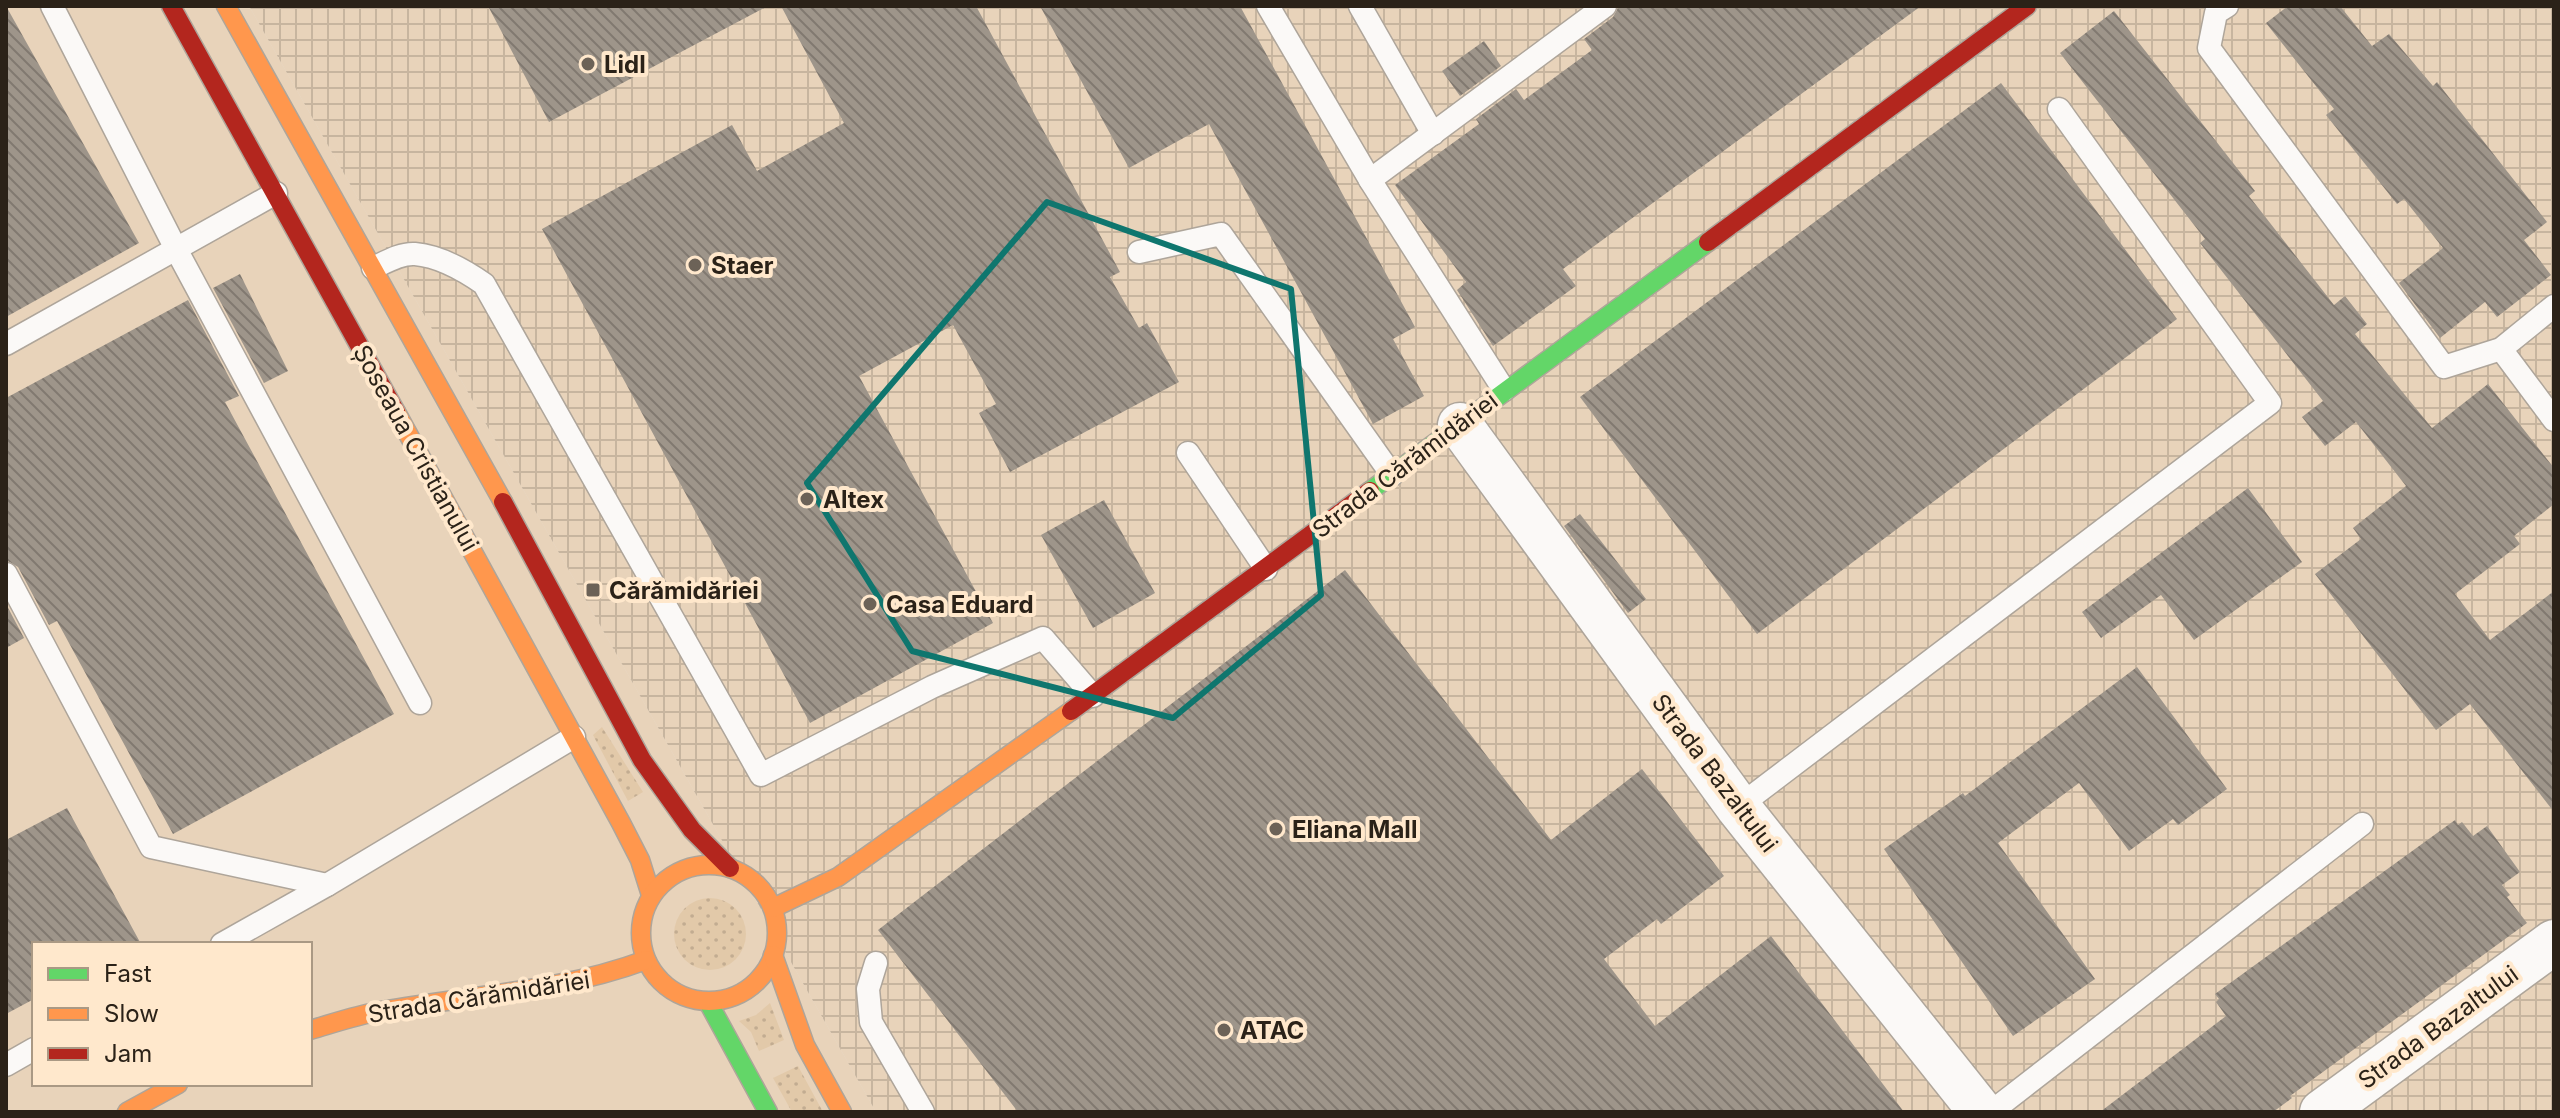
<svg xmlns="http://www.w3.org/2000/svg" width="2560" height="1118" font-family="Inter,sans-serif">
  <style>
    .built { fill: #e8d3ba; fill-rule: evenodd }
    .industrial { fill: url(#industrial-grid) }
    .grass { fill: url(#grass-dots) }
    .building { fill: url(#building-back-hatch) }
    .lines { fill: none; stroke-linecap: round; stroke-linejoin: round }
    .lane-casing { stroke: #aea59a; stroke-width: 25 }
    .street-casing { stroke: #aea59a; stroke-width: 47 }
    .fast-casing { stroke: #aea59a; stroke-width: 21 }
    .slow-casing { stroke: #aea59a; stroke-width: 21 }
    .jam-casing { stroke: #aea59a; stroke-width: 21 }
    .lane { stroke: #fbf9f7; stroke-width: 22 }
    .street { stroke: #fbf9f7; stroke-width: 44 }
    .fast { stroke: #63d668; stroke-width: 18 }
    .slow { stroke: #ff974d; stroke-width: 18 }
    .jam { stroke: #b3261e; stroke-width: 18 }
    .marked { fill: none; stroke: #0f766e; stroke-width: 6; stroke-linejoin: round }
    .poi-dot { fill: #6c6257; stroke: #ffe8cc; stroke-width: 3 }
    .labels { text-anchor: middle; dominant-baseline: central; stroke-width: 8; stroke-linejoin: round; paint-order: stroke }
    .poi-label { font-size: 24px; font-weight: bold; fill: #2b2218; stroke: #ffe8cc; text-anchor: start }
    .street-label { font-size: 24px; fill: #2b2218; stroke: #ffe8cc }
  </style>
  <defs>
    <pattern id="industrial-grid" width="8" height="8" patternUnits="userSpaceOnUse" patternTransform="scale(2)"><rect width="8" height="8" fill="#e8d3ba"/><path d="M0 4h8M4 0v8" fill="none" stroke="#c7b59f"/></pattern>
    <pattern id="grass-dots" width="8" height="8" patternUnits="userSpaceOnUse" patternTransform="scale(2)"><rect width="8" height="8" fill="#e2c9a9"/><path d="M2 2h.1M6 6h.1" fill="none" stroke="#c2ac91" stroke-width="1.8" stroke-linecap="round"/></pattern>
    <pattern id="building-back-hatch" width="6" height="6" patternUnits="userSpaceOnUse" patternTransform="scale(2)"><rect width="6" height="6" fill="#9e958a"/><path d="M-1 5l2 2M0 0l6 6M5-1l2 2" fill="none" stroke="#817970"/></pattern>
  </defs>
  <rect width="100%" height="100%" fill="#e6dacb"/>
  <path class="built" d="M 6,6 L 249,6 L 876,1112 L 6,1112 ZM 34,944 L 310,944 L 310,1084 L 34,1084 Z"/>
  <polygon class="industrial" points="249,6 2554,6 2554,1112 876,1112"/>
  <g class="grass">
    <polygon points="602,727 643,792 628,801 593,735"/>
    <circle cx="710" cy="934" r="36"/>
    <polygon points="770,1003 784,1040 759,1051 751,1032 739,1021 756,1015"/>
    <polygon points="798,1066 823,1112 792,1112 773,1078"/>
  </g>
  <g class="building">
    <polygon points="6,6 139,243 6,317"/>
    <polygon points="488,6 768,6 549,122"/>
    <polygon points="781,6 976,6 1120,272 1110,277 1139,328 1147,323 1179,382 1010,472 979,413 996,404 953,325 859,376 993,623 810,723 542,229 732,125 757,171 844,123"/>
    <polygon points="1040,6 1240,6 1415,327 1393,339 1424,396 1373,424 1209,124 1129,168"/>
    <polygon points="1619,6 1921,6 1563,269 1576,286 1493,346 1457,290 1466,282 1395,185 1479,124 1476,119 1516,89 1524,100 1592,50 1584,39 1613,17"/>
    <polygon points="2288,6 2340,6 2372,46 2389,34 2433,86 2437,82 2547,222 2524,240 2551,275 2497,317 2485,302 2440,338 2399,283 2443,248 2404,199 2397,204 2326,115 2334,109 2266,23"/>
    <polygon points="2114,11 2255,191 2249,196 2334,305 2345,296 2367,324 2355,334 2432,428 2488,384 2554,468 2554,504 2514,536 2520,544 2455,594 2490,640 2554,591 2554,812 2470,704 2436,730 2315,574 2361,539 2353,528 2406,486 2356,422 2325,446 2302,417 2323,401 2200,243 2205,239 2060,53"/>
    <polygon points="1484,41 1501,66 1460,96 1442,71"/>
    <polygon points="2001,83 2177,319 1757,634 1580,397"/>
    <polygon points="240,274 288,371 264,383 213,288"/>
    <polygon points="188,300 239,396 225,402 394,714 173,834 57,621 49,625 18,567 6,560 6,398"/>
    <polygon points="2248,488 2302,562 2194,640 2161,595 2101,638 2082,612"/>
    <polygon points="1104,500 1155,593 1093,628 1041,535"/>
    <polygon points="1580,514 1646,599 1628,613 1564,526"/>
    <polygon points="1345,570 1551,840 1642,769 1724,876 1661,924 1657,919 1604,959 1655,1026 1771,936 1904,1112 1018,1112 878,930"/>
    <polygon points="6,604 24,638 6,648"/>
    <polygon points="2137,667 2227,789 2178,825 2173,819 2129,851 2079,783 1998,843 2095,979 2013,1036 1884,849 1963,793 1965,796"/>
    <polygon points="67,808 141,944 34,944 34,999 6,1014 6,840"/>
    <polygon points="2455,820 2458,825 2462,822 2473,836 2487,826 2520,872 2502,885 2510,895 2507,897 2527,923 2290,1096 2292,1098 2273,1112 2100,1112 2226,1016 2216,1002 2219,999 2215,994"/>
  </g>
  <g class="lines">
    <defs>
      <g id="lane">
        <polyline points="52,6 176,249 420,703"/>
        <polyline points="1268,6 1370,180 1504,390"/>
        <polyline points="1360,6 1433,134"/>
        <polyline points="2227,6 2216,13 2209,48 2444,367 2501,349 2554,306"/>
        <polyline points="1370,180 1605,6"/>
        <polyline points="1139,252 1221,234 1392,475"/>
        <path d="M 373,268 C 386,262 401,253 415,254 C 440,256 464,270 484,284 L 761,775 L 932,687 L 1043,638 L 1093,696"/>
        <polyline points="6,344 276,193"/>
        <polyline points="2501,349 2554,420"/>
        <polyline points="1188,453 1266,569"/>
        <polyline points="6,574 151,847 327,885"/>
        <polyline points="1738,807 2270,403 2059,109"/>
        <polyline points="222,944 327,885 574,737"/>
        <polyline points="876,963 868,989 871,1022 923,1112"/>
        <polyline points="6,1065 34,1049"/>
        <polyline points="1991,1112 2362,824"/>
      </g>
      <g id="street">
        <polyline points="1460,425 1738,807 1981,1112"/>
        <polyline points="2322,1112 2554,942"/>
      </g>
      <g id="fast">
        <polyline points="1370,491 1708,242"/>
        <polyline points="708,1002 768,1112"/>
      </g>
      <g id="slow">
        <polyline points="226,6 503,502"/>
        <polyline points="396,412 621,823 640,860 651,895"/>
        <circle cx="709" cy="933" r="68"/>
        <polyline points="773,908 838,877 1071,711"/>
        <polyline points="773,955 805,1045 842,1112"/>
        <path d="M 310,1030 C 334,1023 357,1015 381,1011 C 471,995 560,992 646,960"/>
        <polyline points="127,1112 178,1084"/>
      </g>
      <g id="jam">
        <polyline points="171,6 396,412"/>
        <polyline points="1708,242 2027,6"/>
        <polyline points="503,502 642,760 692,830 730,868"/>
        <polyline points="1071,711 1370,491"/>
      </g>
    </defs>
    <use href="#lane" class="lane-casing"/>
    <use href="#street" class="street-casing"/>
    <use href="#fast" class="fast-casing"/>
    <use href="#slow" class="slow-casing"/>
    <use href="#jam" class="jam-casing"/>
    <use href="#lane" class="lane"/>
    <use href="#street" class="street"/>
    <use href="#fast" class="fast"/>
    <use href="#slow" class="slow"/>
    <use href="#jam" class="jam"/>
  </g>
  <path class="marked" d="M 1047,202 L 1291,289 L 1321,595 L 1173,718 L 912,651 L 807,483 Z"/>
  <g class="poi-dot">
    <circle cx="588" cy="64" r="8"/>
    <circle cx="695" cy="265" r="8"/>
    <circle cx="807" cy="499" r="8"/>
    <rect x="585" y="582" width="16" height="16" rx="4"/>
    <circle cx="870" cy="604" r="8"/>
    <circle cx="1276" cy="829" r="8"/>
    <circle cx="1224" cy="1030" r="8"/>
  </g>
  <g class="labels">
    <g class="poi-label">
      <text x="604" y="64">Lidl</text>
      <text x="711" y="265">Staer</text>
      <text x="823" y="499">Altex</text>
      <text x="609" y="590">Cărămidăriei</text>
      <text x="886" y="604">Casa Eduard</text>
      <text x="1292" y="829">Eliana Mall</text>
      <text x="1240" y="1030">ATAC</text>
    </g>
    <g class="street-label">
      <text transform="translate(416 448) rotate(61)">Șoseaua Cristianului</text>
      <text transform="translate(1405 465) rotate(-37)">Strada Cărămidăriei</text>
      <text transform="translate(1715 773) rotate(53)">Strada Bazaltului</text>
      <text transform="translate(479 997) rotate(-9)">Strada Cărămidăriei</text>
      <text transform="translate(2438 1027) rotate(-36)">Strada Bazaltului</text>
    </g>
  </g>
  <rect width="2560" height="1118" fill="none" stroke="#2b2218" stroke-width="16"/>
  <rect x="32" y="942" width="280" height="144" fill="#ffe8cc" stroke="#aa9984" stroke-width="2"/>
  <rect x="48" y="968" width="40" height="12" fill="#63d668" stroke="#aa9984" stroke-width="2"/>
  <text x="104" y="982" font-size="24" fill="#2b2218">Fast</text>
  <rect x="48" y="1008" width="40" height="12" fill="#ff974d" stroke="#aa9984" stroke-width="2"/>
  <text x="104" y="1022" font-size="24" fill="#2b2218">Slow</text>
  <rect x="48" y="1048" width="40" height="12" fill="#b3261e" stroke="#aa9984" stroke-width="2"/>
  <text x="104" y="1062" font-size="24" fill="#2b2218">Jam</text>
</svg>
